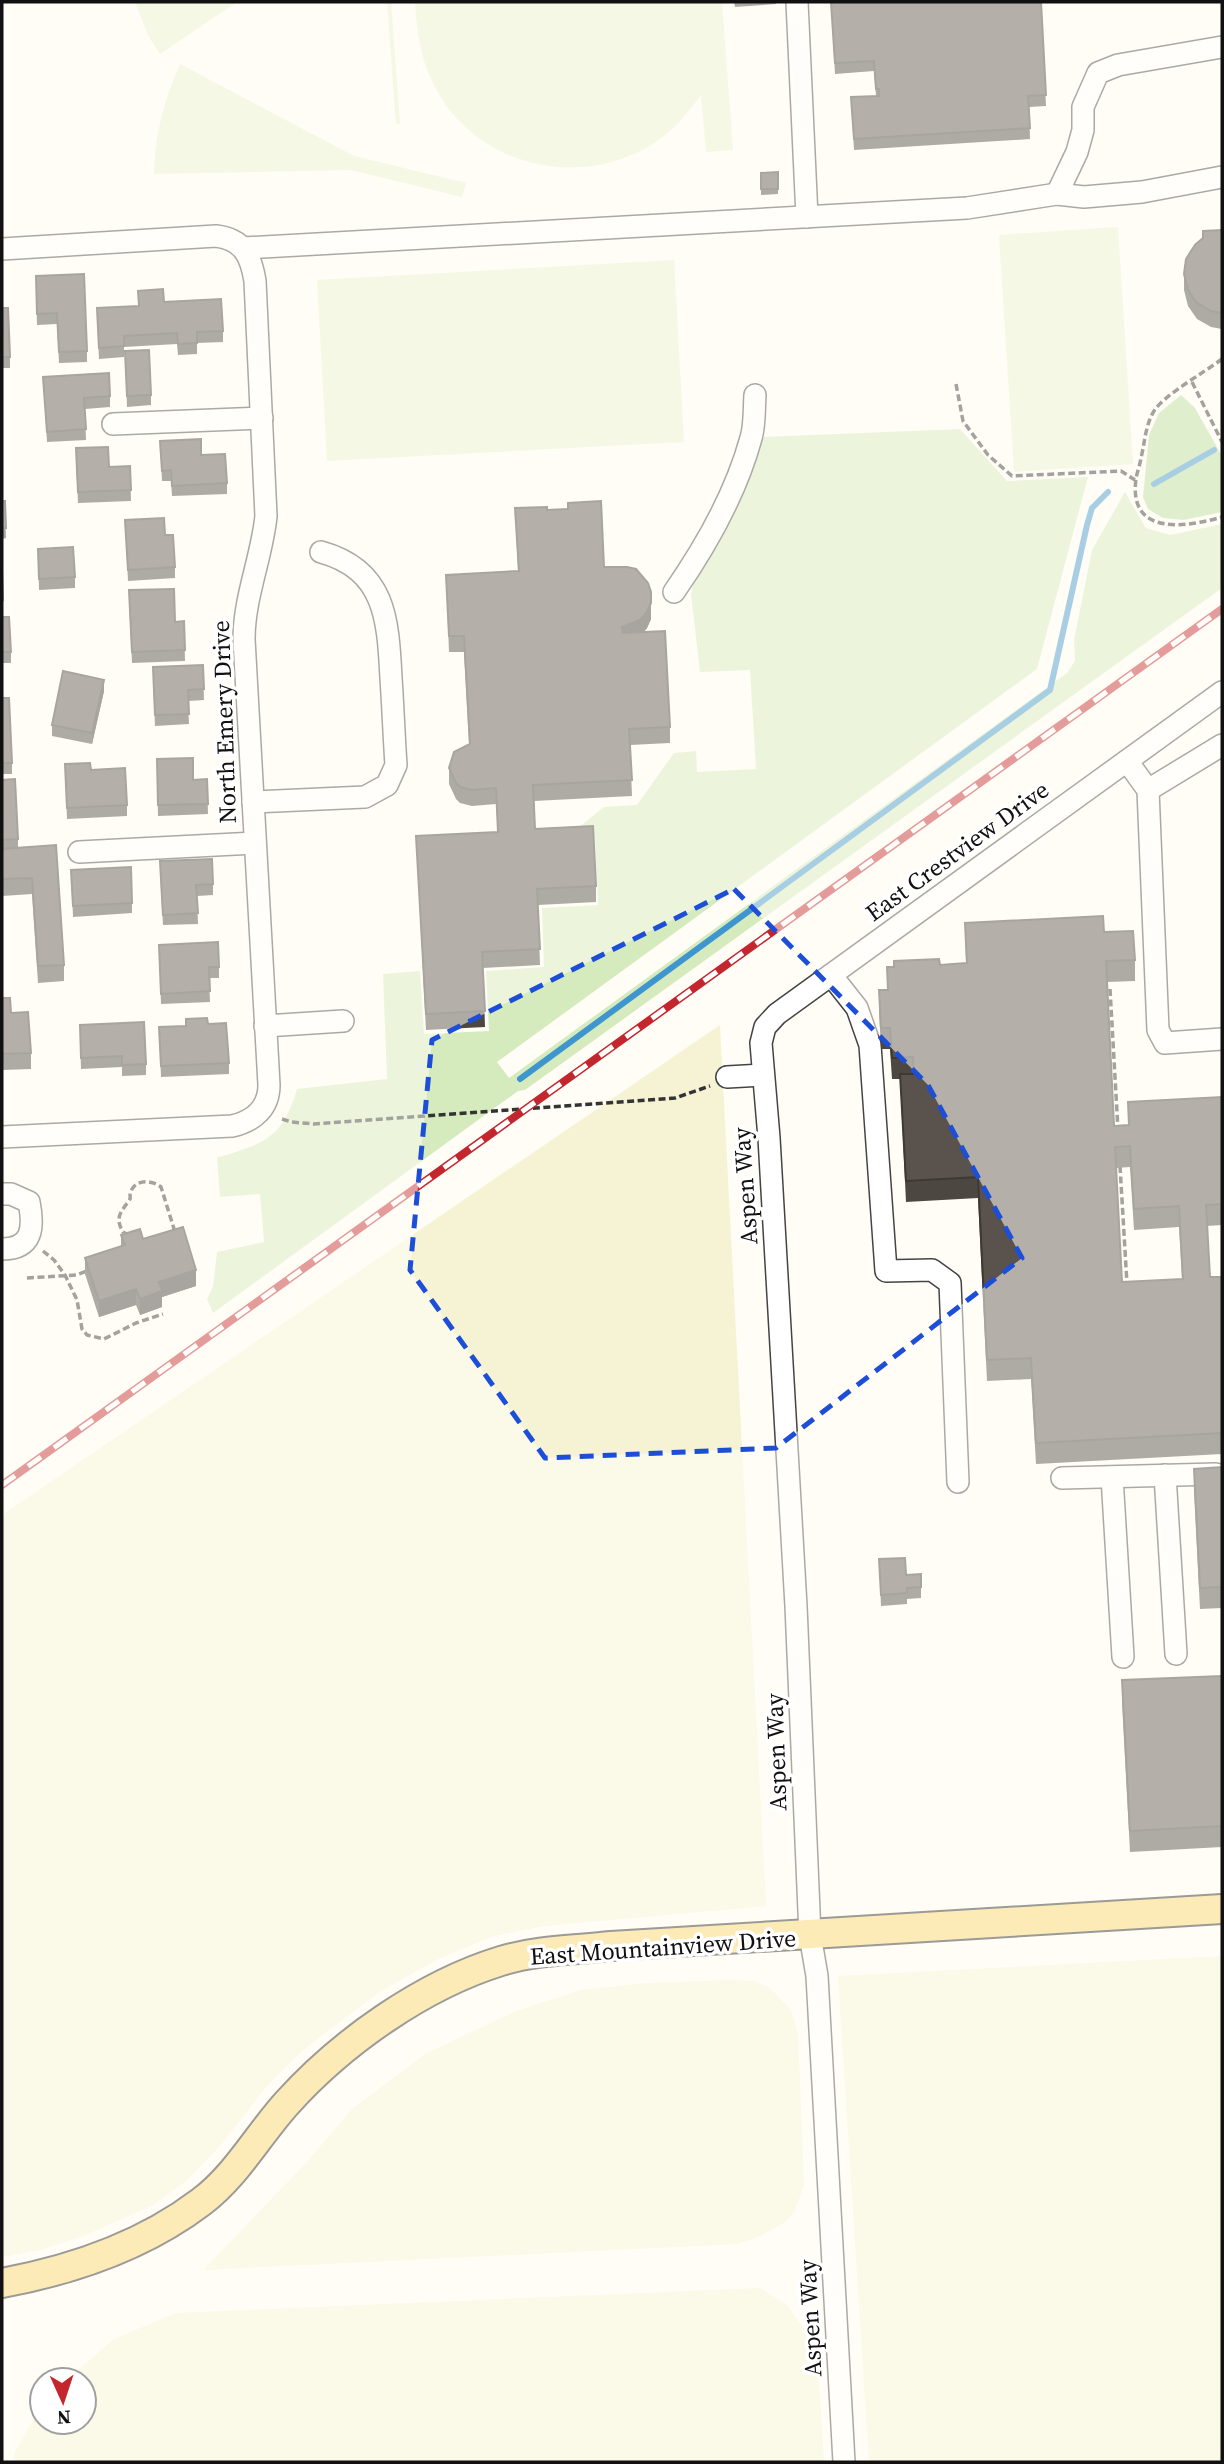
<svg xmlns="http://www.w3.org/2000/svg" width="1224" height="2464" font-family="'Source Serif 4',serif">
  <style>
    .farmland { fill: #f6f3d4 }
    .green { fill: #d5ebbd }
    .forest { fill: #b9dc9c }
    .pitch { fill: #e6f2cf }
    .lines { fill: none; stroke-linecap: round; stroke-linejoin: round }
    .stream { stroke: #3f96cf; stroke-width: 6 }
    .minor-casing { stroke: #444; stroke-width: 24 }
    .major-casing { stroke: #222; stroke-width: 32 }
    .path { stroke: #333; stroke-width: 3.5; stroke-dasharray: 7 3.5; stroke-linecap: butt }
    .minor { stroke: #fff; stroke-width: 21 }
    .major { stroke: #f9d66b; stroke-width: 28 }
    .rail-casing { stroke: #c4262e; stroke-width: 8 }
    .rail { stroke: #fff; stroke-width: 5; stroke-dasharray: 16; stroke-linecap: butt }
    .wall { fill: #4d4742; fill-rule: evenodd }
    .shaded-wall { fill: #3f3936 }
    .building { fill: #5a524d; stroke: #3f3936; stroke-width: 2; fill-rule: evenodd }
    .marked { fill: none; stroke: #1d4ed8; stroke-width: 5; stroke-dasharray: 14 9; stroke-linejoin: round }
    .labels { text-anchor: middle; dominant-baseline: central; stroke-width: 7; stroke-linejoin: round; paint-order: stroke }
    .street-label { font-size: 24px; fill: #111; stroke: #fff }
  </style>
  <rect width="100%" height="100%" fill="#fffdf5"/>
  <g class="farmland">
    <polygon points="720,1025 766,1906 544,1926 494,1936 438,1959 378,1993 302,2051 267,2086 220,2146 186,2181 153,2205 81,2237 40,2250 2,2257 2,1515"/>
    <polygon points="1222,1956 1222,2462 869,2462 838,1976"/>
    <polygon points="729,1980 754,1981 770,1988 791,2010 798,2033 804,2185 794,2213 784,2223 756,2238 737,2244 203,2270 306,2163 353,2108 425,2054 516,2011 581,1990 646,1983"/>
    <polygon points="760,2288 787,2305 805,2331 818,2367 824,2462 14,2462 15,2452 42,2404 42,2422 84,2422 84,2380 66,2380 114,2339 176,2313"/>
  </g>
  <path class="green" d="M 960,429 L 1007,481 L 1088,477 L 1037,669 L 497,1062 L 509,1078 L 1067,673 L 1075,661 L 1074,640 L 1092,550 L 1125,492 L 1146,528 L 1170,535 L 1222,524 L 1222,588 L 525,1090 L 518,1091 L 213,1313 L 207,1299 L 213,1287 L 217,1252 L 264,1242 L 260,1194 L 220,1197 L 217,1157 C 227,1156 235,1152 244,1149 C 278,1138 287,1121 297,1089 L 387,1079 L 383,974 L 420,971 L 424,1034 L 489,1031 L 486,971 L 544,967 L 542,908 L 598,905 L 595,838 L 564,839 L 604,807 L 637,805 L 674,753 L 696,751 L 697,772 L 756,769 L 750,670 L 700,672 L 691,594 L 693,584 L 737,501 L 760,437 Z"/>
  <polygon class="forest" points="1181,395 1195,408 1222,456 1222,512 1184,520 1163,518 1148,509 1143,497 1149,435 1159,413"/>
  <g class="pitch">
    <polygon points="135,2 237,2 160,54 149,37"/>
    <polygon points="387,2 391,2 400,124 396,124"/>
    <path d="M 415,2 L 722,2 L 733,150 L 706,152 L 701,95 C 687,114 673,131 653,144 C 577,191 474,165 434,85 C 420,59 417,30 415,2 Z"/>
    <path d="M 180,64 L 354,156 L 466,183 L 462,197 L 351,170 L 154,174 C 155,134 164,100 180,64 Z"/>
    <polygon points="1118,227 1133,464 1014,472 999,235"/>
    <polygon points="674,260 684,442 327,461 317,280"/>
  </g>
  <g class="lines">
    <g class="stream">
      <polyline points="1154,484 1214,450"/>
      <polyline points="520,1079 1050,690 1087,525 1092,508 1108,492"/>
    </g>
    <defs>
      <g id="minor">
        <polyline points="797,2 807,217"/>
        <polyline points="1057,194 1077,152 1083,130 1083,107 1098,73 1118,65 1222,47"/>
        <polyline points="244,248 967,208 1057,194 1084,197 1142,192 1222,177"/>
        <path d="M 2,249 L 216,236 C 243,239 251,256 255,281 L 266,516 C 262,557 244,597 244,639 L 269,1085 C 269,1108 254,1121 232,1126 L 2,1137"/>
        <polyline points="113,424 262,418"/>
        <path d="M 674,592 C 706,546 736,493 751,438 C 755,425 754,409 755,395"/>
        <polyline points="1127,761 1148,790 1158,1030 1165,1043 1222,1039"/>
        <polyline points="1148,790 1222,745"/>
        <path d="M 253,802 L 365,797 L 387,785 L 396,765 C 394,736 393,707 391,678 C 388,620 386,570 321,552"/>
        <polyline points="79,852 255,843"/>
        <polyline points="831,975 857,1008 870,1045 886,1271 932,1270 950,1283 958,1482"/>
        <polyline points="265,1026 343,1021"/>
        <polyline points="727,1077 763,1075"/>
        <path d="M 2,1194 L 11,1194 L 29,1202 C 34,1227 33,1249 2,1249"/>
        <polyline points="1165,1475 1176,1654"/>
        <polyline points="1112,1477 1123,1657"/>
        <polyline points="1062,1478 1216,1474"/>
        <polyline points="844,2462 817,1976 810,1935 796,1606 769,1138 761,1043 765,1027 777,1014 1222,692"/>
      </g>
      <path id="major" d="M 2,2283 C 72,2270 143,2246 201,2202 C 236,2176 258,2135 287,2103 C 342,2042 423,1985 501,1961 C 536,1950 575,1950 611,1946 L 1222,1909"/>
    </defs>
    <use href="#minor" class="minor-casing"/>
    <use href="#major" class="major-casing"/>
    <g class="path">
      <path d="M 1222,359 C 1205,372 1164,395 1154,411 C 1145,426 1145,442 1141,458 C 1140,465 1137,472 1136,479 C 1128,537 1187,527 1222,517"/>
      <polyline points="1192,382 1222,442"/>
      <polyline points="956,384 963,421 988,455 1012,476 1121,471 1135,480"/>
      <polyline points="1110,989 1118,1130"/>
      <polyline points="282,1119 291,1122 314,1124 675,1098 710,1086"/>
      <polyline points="1120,1166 1127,1284"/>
      <path d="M 129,1235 L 123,1232 C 115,1218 120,1213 128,1202 C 133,1195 128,1199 131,1191 C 136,1179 152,1180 161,1187 L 175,1232"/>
      <polyline points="43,1251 54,1260 65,1275 77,1300 82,1329 87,1335 104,1339 136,1323 163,1314"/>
      <polyline points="27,1278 76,1275 87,1271"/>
    </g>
    <use href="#minor" class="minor"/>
    <use href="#major" class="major"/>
    <defs>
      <polyline id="rail" points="2,1485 1222,609"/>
    </defs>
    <use href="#rail" class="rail-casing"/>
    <use href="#rail" class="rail"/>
  </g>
  <g class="wall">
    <polygon points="734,2 776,2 776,4 735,7"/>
    <polygon points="831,2 1041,2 1046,106 1029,107 1030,139 854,150 851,97 876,96 874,71 835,74"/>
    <polygon points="778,172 778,194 761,195 761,173"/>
    <polygon points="1222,230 1222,329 1211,327 1197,319 1188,306 1184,290 1184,274"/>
    <polygon points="36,287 87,351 87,362 59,363 57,324 37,325"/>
    <polygon points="138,291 223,331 223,342 197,343 197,354 178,355 177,344 124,347 124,357 99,359 97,319 139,306"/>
    <polygon points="2,308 10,357 10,368 2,368"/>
    <polygon points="125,351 151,395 151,405 127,407"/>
    <polygon points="43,377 110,396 110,407 85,409 86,440 47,442"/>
    <polygon points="160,441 201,455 227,483 227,494 172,496 171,481 162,481"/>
    <polygon points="76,459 109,467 130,466 131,501 78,503"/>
    <polygon points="2,501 5,501 6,538 2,539"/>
    <polygon points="515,508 547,510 604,567 651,619 647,628 644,632 670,727 670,743 630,745 632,796 534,801 535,829 596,886 596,902 538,905 540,965 483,968 485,1027 426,1030 416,836 498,832 496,804 472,806 460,803 456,799 449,784 449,768 469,744 464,652 449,652 446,575 518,571"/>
    <polygon points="125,520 175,567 175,578 128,581"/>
    <polygon points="38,549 75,577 75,588 39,590"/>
    <polygon points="2,571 3,600 3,611 2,611"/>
    <polygon points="129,601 175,622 184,621 185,661 132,663"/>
    <polygon points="2,617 11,652 11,663 2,663"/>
    <polygon points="203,665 204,700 188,701 189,724 155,726 153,678"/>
    <polygon points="104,691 92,744 52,736 52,725"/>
    <polygon points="2,698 12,763 12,774 2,774"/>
    <polygon points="157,759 193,780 207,779 208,814 158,816"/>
    <polygon points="65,764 127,805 127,816 67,819"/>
    <polygon points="2,780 18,839 18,848 56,845 64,965 64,981 38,983 32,894 2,896"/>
    <polygon points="71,870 132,903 132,913 73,917"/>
    <polygon points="160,872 213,884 213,895 197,896 198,924 163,925"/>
    <path d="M 965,923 L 1104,932 L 1135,960 L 1135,981 L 1107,982 L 1114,1126 L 1128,1125 L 1128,1102 L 1222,1097 L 1222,1225 L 1207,1226 L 1210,1277 L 1222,1277 L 1222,1454 L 1036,1464 L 1031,1379 L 987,1381 L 978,1198 L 906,1202 L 900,1079 L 892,1079 L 890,1049 L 881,1049 L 879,1011 L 879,990 L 887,990 L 887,967 L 966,963 ZM 1130,1167 L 1134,1230 L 1179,1227 L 1182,1279 L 1122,1282 L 1116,1168 Z"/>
    <polygon points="159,945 219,967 219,978 209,978 210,1002 161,1004"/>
    <polygon points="2,998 11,1013 31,1053 31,1069 2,1070"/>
    <polygon points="208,1024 229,1063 229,1074 161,1077 159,1027 186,1026"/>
    <polygon points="80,1036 146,1064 146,1075 122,1076 122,1067 81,1069"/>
    <polygon points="121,1235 143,1239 196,1286 162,1297 162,1307 140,1315 136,1305 99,1317 85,1274 85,1258 121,1246"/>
    <polygon points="1222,1467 1222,1608 1200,1609 1194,1490 1194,1469"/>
    <polygon points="879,1559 906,1575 921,1574 921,1598 907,1599 907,1604 881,1606"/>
    <polygon points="1222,1676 1222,1847 1130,1852 1122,1702 1122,1680"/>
  </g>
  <g class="shaded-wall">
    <polygon points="651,603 651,619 647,628 640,636 622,643 622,627"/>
    <polygon points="104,680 104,691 92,744 92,733"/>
    <polygon points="196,1270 196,1286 162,1297 162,1307 140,1315 140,1299 159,1282"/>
    <polygon points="136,1289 136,1305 99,1317 99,1301"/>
  </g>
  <g class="building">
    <polygon points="831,2 1041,2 1046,95 1028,96 1030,128 854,139 851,97 879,96 879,89 876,89 874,61 835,63"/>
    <polygon points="778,172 778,189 761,189 761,173"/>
    <polygon points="1222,230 1222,313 1211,311 1197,303 1188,290 1184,274 1186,259 1195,245 1203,238 1203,231"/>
    <polygon points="84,274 87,351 59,352 57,313 37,314 36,276"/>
    <polygon points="163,289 164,302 221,299 223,331 197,332 197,343 178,344 177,333 124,336 124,346 99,348 97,308 139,306 138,291"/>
    <polygon points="2,308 8,308 10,357 2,357"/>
    <polygon points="149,350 151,395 127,396 125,351"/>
    <polygon points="109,373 110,396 84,398 86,429 47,432 43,377"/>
    <polygon points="201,439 201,455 225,454 227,483 172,486 171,470 162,471 160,441"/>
    <polygon points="108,447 109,467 130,466 131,490 78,492 76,448"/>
    <polygon points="2,501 5,501 6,528 2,528"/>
    <polygon points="601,501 604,567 627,567 636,569 648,583 651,592 651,603 647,612 640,620 622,627 623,633 665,631 670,727 629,729 632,780 533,785 535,829 593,826 596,886 537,889 540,949 482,952 485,1011 426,1014 416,836 498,832 496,788 472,790 460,787 456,783 449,768 454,752 470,744 464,636 449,636 446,575 519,571 515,508 547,507 547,510 568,509 568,503"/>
    <polygon points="164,518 165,535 173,535 175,567 128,570 125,520"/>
    <polygon points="73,547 75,577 39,579 38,549"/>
    <polygon points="2,571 3,600 2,601"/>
    <polygon points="174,589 175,622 184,621 185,650 132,652 129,590"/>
    <polygon points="2,617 9,617 11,652 2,652"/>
    <polygon points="203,665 204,689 188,690 189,714 155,715 153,667"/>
    <polygon points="63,671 104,680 92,733 52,725"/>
    <polygon points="2,698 9,698 12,763 2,763"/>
    <polygon points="193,758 193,780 207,779 208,804 158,805 157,759"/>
    <polygon points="90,763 91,770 125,768 127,805 67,808 65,764"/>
    <polygon points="15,779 18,839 2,840 2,780"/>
    <polygon points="56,845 64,965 38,966 32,878 2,879 2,849"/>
    <polygon points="212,859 213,884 196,885 198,913 163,915 160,861"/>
    <polygon points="131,867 132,903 73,906 71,870"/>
    <path d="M 1103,916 L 1104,932 L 1133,931 L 1135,960 L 1106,961 L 1114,1126 L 1129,1125 L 1128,1102 L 1222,1097 L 1222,1204 L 1206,1205 L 1210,1277 L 1222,1277 L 1222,1433 L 1036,1443 L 1031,1358 L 987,1360 L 978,1177 L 906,1181 L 900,1074 L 914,1074 L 913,1057 L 892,1058 L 890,1028 L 881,1028 L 879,990 L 888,990 L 887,967 L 894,967 L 894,961 L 939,959 L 940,965 L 967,963 L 965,923 ZM 1130,1146 L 1134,1209 L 1179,1206 L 1183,1279 L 1122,1282 L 1115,1147 Z"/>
    <polygon points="218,942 219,967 209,967 210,991 161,994 159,945"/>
    <polygon points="2,998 10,998 11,1013 28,1012 31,1053 2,1054"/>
    <polygon points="207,1018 208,1024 226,1023 229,1063 161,1066 159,1027 186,1026 186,1019"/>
    <polygon points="144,1022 146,1064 122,1065 122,1056 81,1058 80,1025"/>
    <polygon points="183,1227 196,1270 159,1282 162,1291 140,1299 136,1289 99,1301 85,1258 125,1245 121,1235 140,1229 143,1239"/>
    <polygon points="1222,1467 1222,1587 1200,1588 1194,1469"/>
    <polygon points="905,1558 906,1575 921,1574 921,1587 907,1588 907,1593 881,1595 879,1559"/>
    <polygon points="1222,1676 1222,1826 1130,1831 1122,1680"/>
  </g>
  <path d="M0 0H1224V2464H0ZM 734,889 L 928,1085 L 1022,1258 L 776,1448 L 545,1458 L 410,1270 L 432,1040 Z" fill="#fffdf5" fill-opacity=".55" fill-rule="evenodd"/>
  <path class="marked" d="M 734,889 L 928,1085 L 1022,1258 L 776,1448 L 545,1458 L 410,1270 L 432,1040 Z"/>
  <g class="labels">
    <g class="street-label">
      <text transform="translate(224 722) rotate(-92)">North Emery Drive</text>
      <text transform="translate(957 851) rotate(-36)">East Crestview Drive</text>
      <text transform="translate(745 1186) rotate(-94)">Aspen Way</text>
      <text transform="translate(776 1752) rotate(-92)">Aspen Way</text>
      <text transform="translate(663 1947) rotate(-4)">East Mountainview Drive</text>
      <text transform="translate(810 2318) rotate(-93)">Aspen Way</text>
    </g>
  </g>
  <rect width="1224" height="2464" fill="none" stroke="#111111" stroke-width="7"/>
  <g transform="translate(63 2401) rotate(177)"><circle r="33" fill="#ffffff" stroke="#a0a0a0" stroke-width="2"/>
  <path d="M0-5L12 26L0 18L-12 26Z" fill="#c4262e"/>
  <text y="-10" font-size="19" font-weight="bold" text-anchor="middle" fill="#111111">N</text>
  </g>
</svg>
